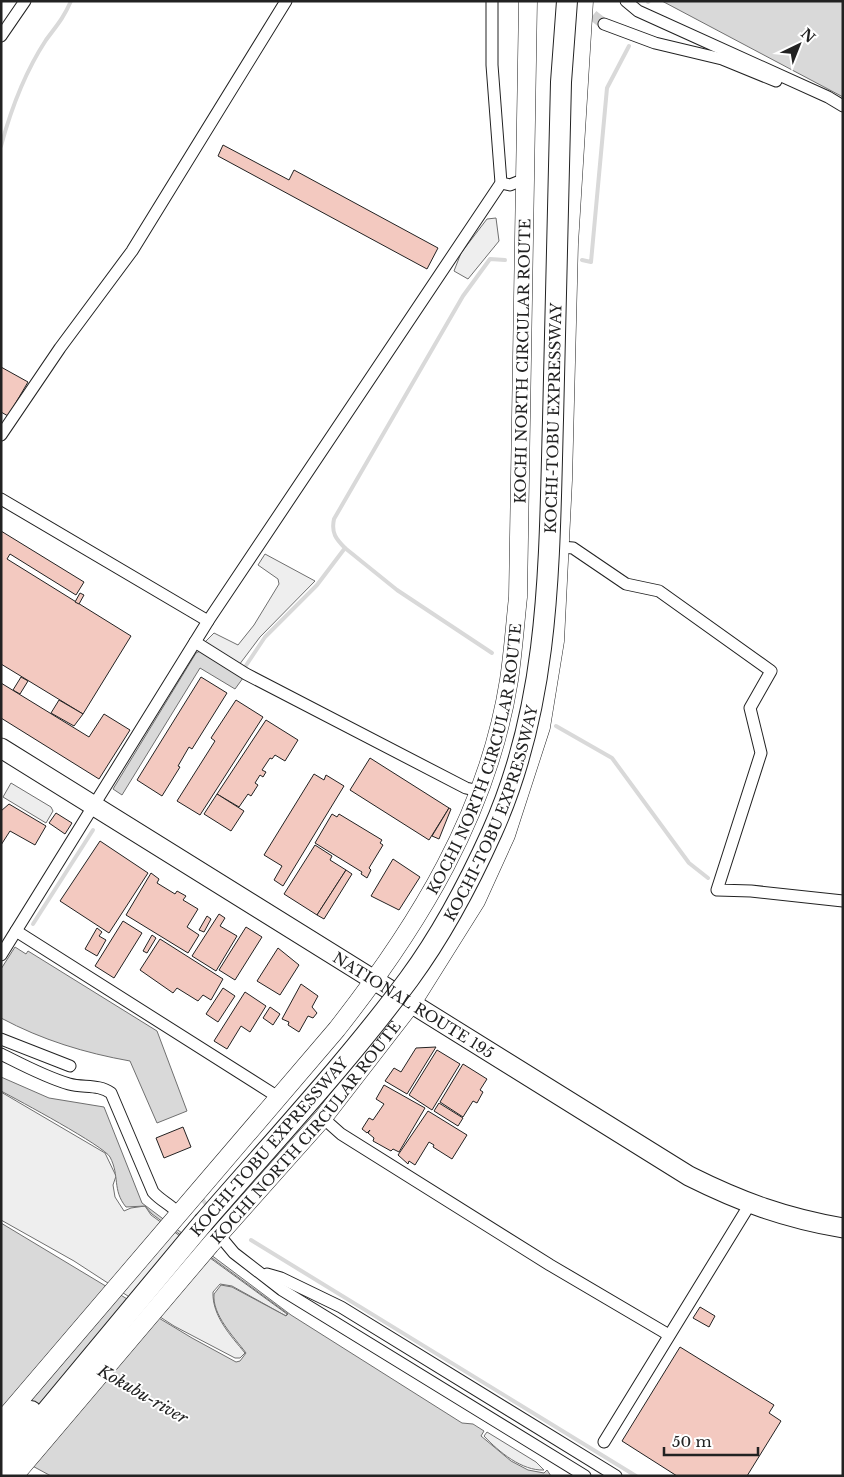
<svg xmlns="http://www.w3.org/2000/svg" width="844" height="1477" font-family="'Libre Baskerville',serif">
  <style>
    .green { fill: #eee; stroke: #6f6f6f }
    .parking { fill: #ededed; stroke: #6f6f6f }
    .water { fill: #d9d9d9; stroke: #6f6f6f }
    .lines { fill: none; stroke-linecap: round; stroke-linejoin: round }
    .stream { stroke: #d9d9d9; stroke-width: 4 }
    .building { fill: #f3c9c0; stroke: #222 }
    .minor-tunnel { stroke: #d3d3d3; stroke-width: 11; stroke-dasharray: 11 5.5; stroke-linecap: butt }
    .minor-casing { stroke: #222; stroke-width: 13 }
    .primary-casing { stroke: #222; stroke-width: 19 }
    .trunk-casing { stroke: #222; stroke-width: 21 }
    .motorway-casing { stroke: #222; stroke-width: 22 }
    .minor { stroke: #fff; stroke-width: 11 }
    .primary { stroke: #fff; stroke-width: 18 }
    .trunk { stroke: #fff; stroke-width: 19 }
    .motorway { stroke: #fff; stroke-width: 20 }
    .motorway-bridge-casing { stroke: #222; stroke-width: 22; stroke-linecap: butt }
    .motorway-bridge { stroke: #fff; stroke-width: 20 }
    .labels { text-anchor: middle; dominant-baseline: central; stroke-width: 4; stroke-linejoin: round; paint-order: stroke }
    .street-label { font-size: 15px; fill: #222; stroke: #fff }
    .water-label { font-size: 16px; font-style: italic; fill: #222; stroke: #fff }
  </style>
  <rect width="100%" height="100%" fill="#fff"/>
  <g class="green">
    <polygon points="496,218 499,241 468,279 454,271 461,253 487,219"/>
    <polygon points="265,554 315,581 260,637 239,665 205,642 214,633 238,645 254,625 279,584 278,579 258,565"/>
    <path d="M 1,1092 L 105,1153 L 116,1176 L 113,1185 L 115,1197 L 124,1211 L 131,1208 L 145,1206 L 151,1215 L 287,1314 L 286,1316 L 232,1286 L 220,1284 L 213,1292 C 212,1316 231,1336 245,1353 L 240,1358 L 235,1358 L 174,1326 L 74,1261 L 1,1220 Z"/>
    <path d="M 487,1432 L 536,1462 L 544,1470 C 522,1471 499,1452 484,1436 Z"/>
  </g>
  <polygon class="parking" points="11,783 51,807 53,811 46,823 3,797"/>
  <g class="water">
    <polygon points="662,1 843,1 843,97"/>
    <polygon points="202,650 243,678 235,689 200,668 122,795 113,789 196,653"/>
    <path d="M 15,947 L 26,954 L 28,951 L 157,1031 L 187,1111 L 157,1123 L 130,1061 C 85,1053 42,1040 1,1018 L 1,969 Z"/>
    <path d="M 1,1077 L 49,1098 L 104,1107 L 142,1203 L 291,1315 L 462,1423 L 473,1424 L 484,1431 L 481,1436 L 511,1461 L 528,1470 L 544,1473 L 547,1470 L 551,1476 L 51,1476 L 1,1449 L 1,1223 L 192,1338 L 236,1362 L 240,1361 L 246,1353 C 234,1337 212,1315 214,1294 L 221,1285 L 232,1287 L 286,1316 L 288,1314 L 152,1214 L 145,1206 L 126,1207 C 112,1190 120,1176 110,1157 C 104,1146 18,1100 1,1091 Z"/>
  </g>
  <g class="lines">
    <g class="stream">
      <polyline points="648,2 649,1"/>
      <path d="M 1,146 C 11,109 25,72 46,40 C 57,25 63,19 71,1"/>
      <polyline points="582,260 591,262 607,88 629,46"/>
      <polyline points="345,548 397,590 492,653"/>
      <path d="M 243,670 L 265,637 L 317,585 L 345,548 C 336,539 331,533 334,519 L 463,296 L 490,259 L 505,260"/>
      <polyline points="556,726 612,758 689,863 708,878"/>
      <polyline points="33,924 93,830"/>
      <polyline points="202,1199 209,1208"/>
      <polyline points="251,1240 636,1476"/>
    </g>
  </g>
  <g class="building">
    <polygon points="223,145 289,180 294,170 438,248 427,269 218,156"/>
    <polygon points="1,367 28,382 8,416 1,412"/>
    <polygon points="1,531 84,582 76,595 10,554 7,559 131,636 83,714 1,664"/>
    <polygon points="80,593 84,595 79,604 75,602"/>
    <polygon points="21,677 28,681 20,694 13,690"/>
    <polygon points="201,677 227,693 192,749 189,747 178,766 180,767 162,796 137,780"/>
    <polygon points="1,683 89,737 104,714 130,730 99,779 1,718"/>
    <polygon points="59,700 83,714 74,726 51,713"/>
    <polygon points="236,700 263,717 200,815 177,801 215,741 211,738"/>
    <polygon points="266,720 298,740 285,761 275,755 272,759 270,758 262,770 266,772 263,777 260,775 255,783 258,785 251,796 248,794 239,807 217,794"/>
    <polygon points="370,758 449,808 429,840 350,790"/>
    <polygon points="314,774 324,780 326,775 344,786 283,886 274,880 282,866 264,855"/>
    <polygon points="217,794 244,811 231,831 204,814"/>
    <polygon points="9,804 46,826 35,845 10,831 1,845 1,811"/>
    <polygon points="449,808 451,809 439,839 432,836"/>
    <polygon points="56,813 72,823 65,834 49,823"/>
    <polygon points="332,814 337,817 339,814 382,840 380,843 383,845 369,868 371,870 367,878 361,874 362,872 315,843"/>
    <polygon points="100,841 148,873 109,933 60,901"/>
    <polygon points="315,845 332,856 330,860 346,870 317,915 284,894"/>
    <polygon points="393,859 420,877 399,910 371,896"/>
    <polygon points="346,870 352,874 324,919 317,915"/>
    <polygon points="151,873 159,879 157,883 175,894 177,891 186,896 183,900 198,909 187,927 199,935 188,953 126,915"/>
    <polygon points="219,914 225,918 220,926 237,936 216,971 192,956"/>
    <polygon points="207,916 211,919 204,932 199,930"/>
    <polygon points="123,921 142,933 114,978 95,966"/>
    <polygon points="246,927 262,937 235,980 219,970"/>
    <polygon points="97,928 102,932 99,936 106,940 97,956 85,949"/>
    <polygon points="152,935 156,938 147,953 143,951"/>
    <polygon points="160,939 223,979 211,1000 203,995 198,1001 177,988 173,993 140,970"/>
    <polygon points="278,948 299,965 280,995 257,981"/>
    <polygon points="301,984 318,996 312,1007 317,1013 313,1018 308,1016 299,1032 288,1025 289,1022 282,1019"/>
    <polygon points="223,988 235,996 218,1022 206,1014"/>
    <polygon points="245,992 266,1006 250,1032 241,1026 227,1049 214,1041"/>
    <polygon points="270,1007 280,1014 273,1025 263,1018"/>
    <polygon points="436,1047 407,1094 385,1081 394,1068 401,1072 416,1048"/>
    <polygon points="437,1050 460,1064 432,1110 409,1095"/>
    <polygon points="463,1064 487,1079 480,1090 483,1092 477,1103 473,1101 463,1117 440,1102"/>
    <polygon points="384,1085 425,1108 399,1152 393,1149 391,1151 373,1141 374,1138 368,1133 370,1130 367,1133 362,1129 369,1118 373,1120 384,1104 376,1099"/>
    <polygon points="439,1103 463,1118 458,1126 434,1111"/>
    <polygon points="428,1111 467,1135 452,1159 433,1147 434,1145 429,1142 415,1165 409,1161 408,1164 398,1155"/>
    <polygon points="183,1127 191,1147 164,1158 156,1138"/>
    <polygon points="700,1307 715,1316 709,1327 693,1318"/>
    <polygon points="680,1347 774,1405 769,1413 781,1421 747,1476 677,1476 622,1441"/>
  </g>
  <g class="lines">
    <polyline class="minor-tunnel" points="580,5 604,24"/>
    <defs>
      <g id="minor">
        <polyline points="626,1 638,11 828,97 843,106"/>
        <polyline points="604,24 655,43 722,59 776,81"/>
        <polyline points="1,36 25,1"/>
        <polyline points="501,183 510,185 525,179"/>
        <polyline points="1,435 60,348 132,251 286,1"/>
        <polyline points="1,499 208,621"/>
        <polyline points="561,547 573,548 626,584 659,591 771,671 750,708 761,753 717,890 751,891 843,901"/>
        <polyline points="195,642 246,674 466,788 479,791"/>
        <polyline points="16,931 278,1097"/>
        <polyline points="1,955 208,621 501,183 492,65 492,1"/>
        <polyline points="1,1039 70,1066"/>
        <path d="M 1,1054 C 23,1065 45,1077 69,1084 C 83,1088 99,1084 111,1093 L 153,1192 C 161,1201 170,1204 178,1213"/>
        <polyline points="323,1118 341,1134 550,1265 669,1335"/>
        <polyline points="219,1235 234,1253 282,1290 585,1476"/>
        <polyline points="267,1274 281,1278 341,1307 616,1476"/>
        <polyline points="604,1442 750,1204"/>
      </g>
      <g id="primary">
        <path id="s1" d="M 1,1422 L 337,1029 C 418,926 488,813 509,680 C 513,653 515,625 518,597 L 528,1"/>
        <path id="s2" d="M 14,1476 L 210,1245 L 323,1118 L 412,1003 L 476,901 L 506,835 L 541,727 L 555,641 L 563,480 L 569,244 L 584,1"/>
      </g>
      <g id="trunk">
        <path id="s3" d="M 1,748 L 689,1176 C 741,1202 785,1218 843,1228"/>
      </g>
      <g id="motorway">
        <polyline points="1,1442 31,1411"/>
        <polyline points="1,1466 203,1223"/>
      </g>
    </defs>
    <use href="#minor" class="minor-casing"/>
    <use href="#primary" class="primary-casing"/>
    <use href="#trunk" class="trunk-casing"/>
    <use href="#motorway" class="motorway-casing"/>
    <use href="#minor" class="minor"/>
    <use href="#primary" class="primary"/>
    <use href="#trunk" class="trunk"/>
    <use href="#motorway" class="motorway"/>
    <defs>
      <g id="motorway-bridge">
        <path id="s4" d="M 203,1223 C 272,1143 346,1064 409,979 C 442,934 469,883 492,832 C 551,701 549,561 553,420 C 555,308 558,195 561,82 L 567,1"/>
      </g>
    </defs>
    <use href="#motorway-bridge" class="motorway-bridge-casing"/>
    <use href="#motorway-bridge" class="motorway-bridge"/>
  </g>
  <g class="labels">
    <g class="street-label">
      <text stroke="none"><textPath href="#s1" startOffset="1230">KOCHI NORTH CIRCULAR ROUTE</textPath></text>
      <text stroke="none"><textPath href="#s4" startOffset="910">KOCHI-TOBU EXPRESSWAY</textPath></text>
      <text stroke="none"><textPath href="#s1" startOffset="825">KOCHI NORTH CIRCULAR ROUTE</textPath></text>
      <text stroke="none"><textPath href="#s4" startOffset="506">KOCHI-TOBU EXPRESSWAY</textPath></text>
      <text stroke="none"><textPath href="#s3" startOffset="486">NATIONAL ROUTE 195</textPath></text>
      <text stroke="none"><textPath href="#s2" startOffset="451">KOCHI NORTH CIRCULAR ROUTE</textPath></text>
      <text transform="translate(269 1147) rotate(-49)">KOCHI-TOBU EXPRESSWAY</text>
    </g>
    <g class="water-label">
      <text transform="translate(143 1394) rotate(30)">Kokubu-river</text>
    </g>
  </g>
  <rect width="844" height="1477" fill="none" stroke="#222222" stroke-width="5"/>
  <g transform="translate(799 45) rotate(43)" stroke="#ffffff" stroke-width="4" paint-order="stroke">
  <path d="M0-4L9 19L0 12L-9 19Z" fill="#222222"/>
  <text y="-8" font-size="14" font-weight="bold" text-anchor="middle" fill="#222222">N</text>
  </g>
  <path d="M664 1447v8h94v-8" fill="none" stroke="#222222" stroke-width="2.5"/>
  <text x="672" y="1447" font-size="15" fill="#222222" stroke="#ffffff" stroke-width="4" paint-order="stroke">50 m</text>
</svg>
